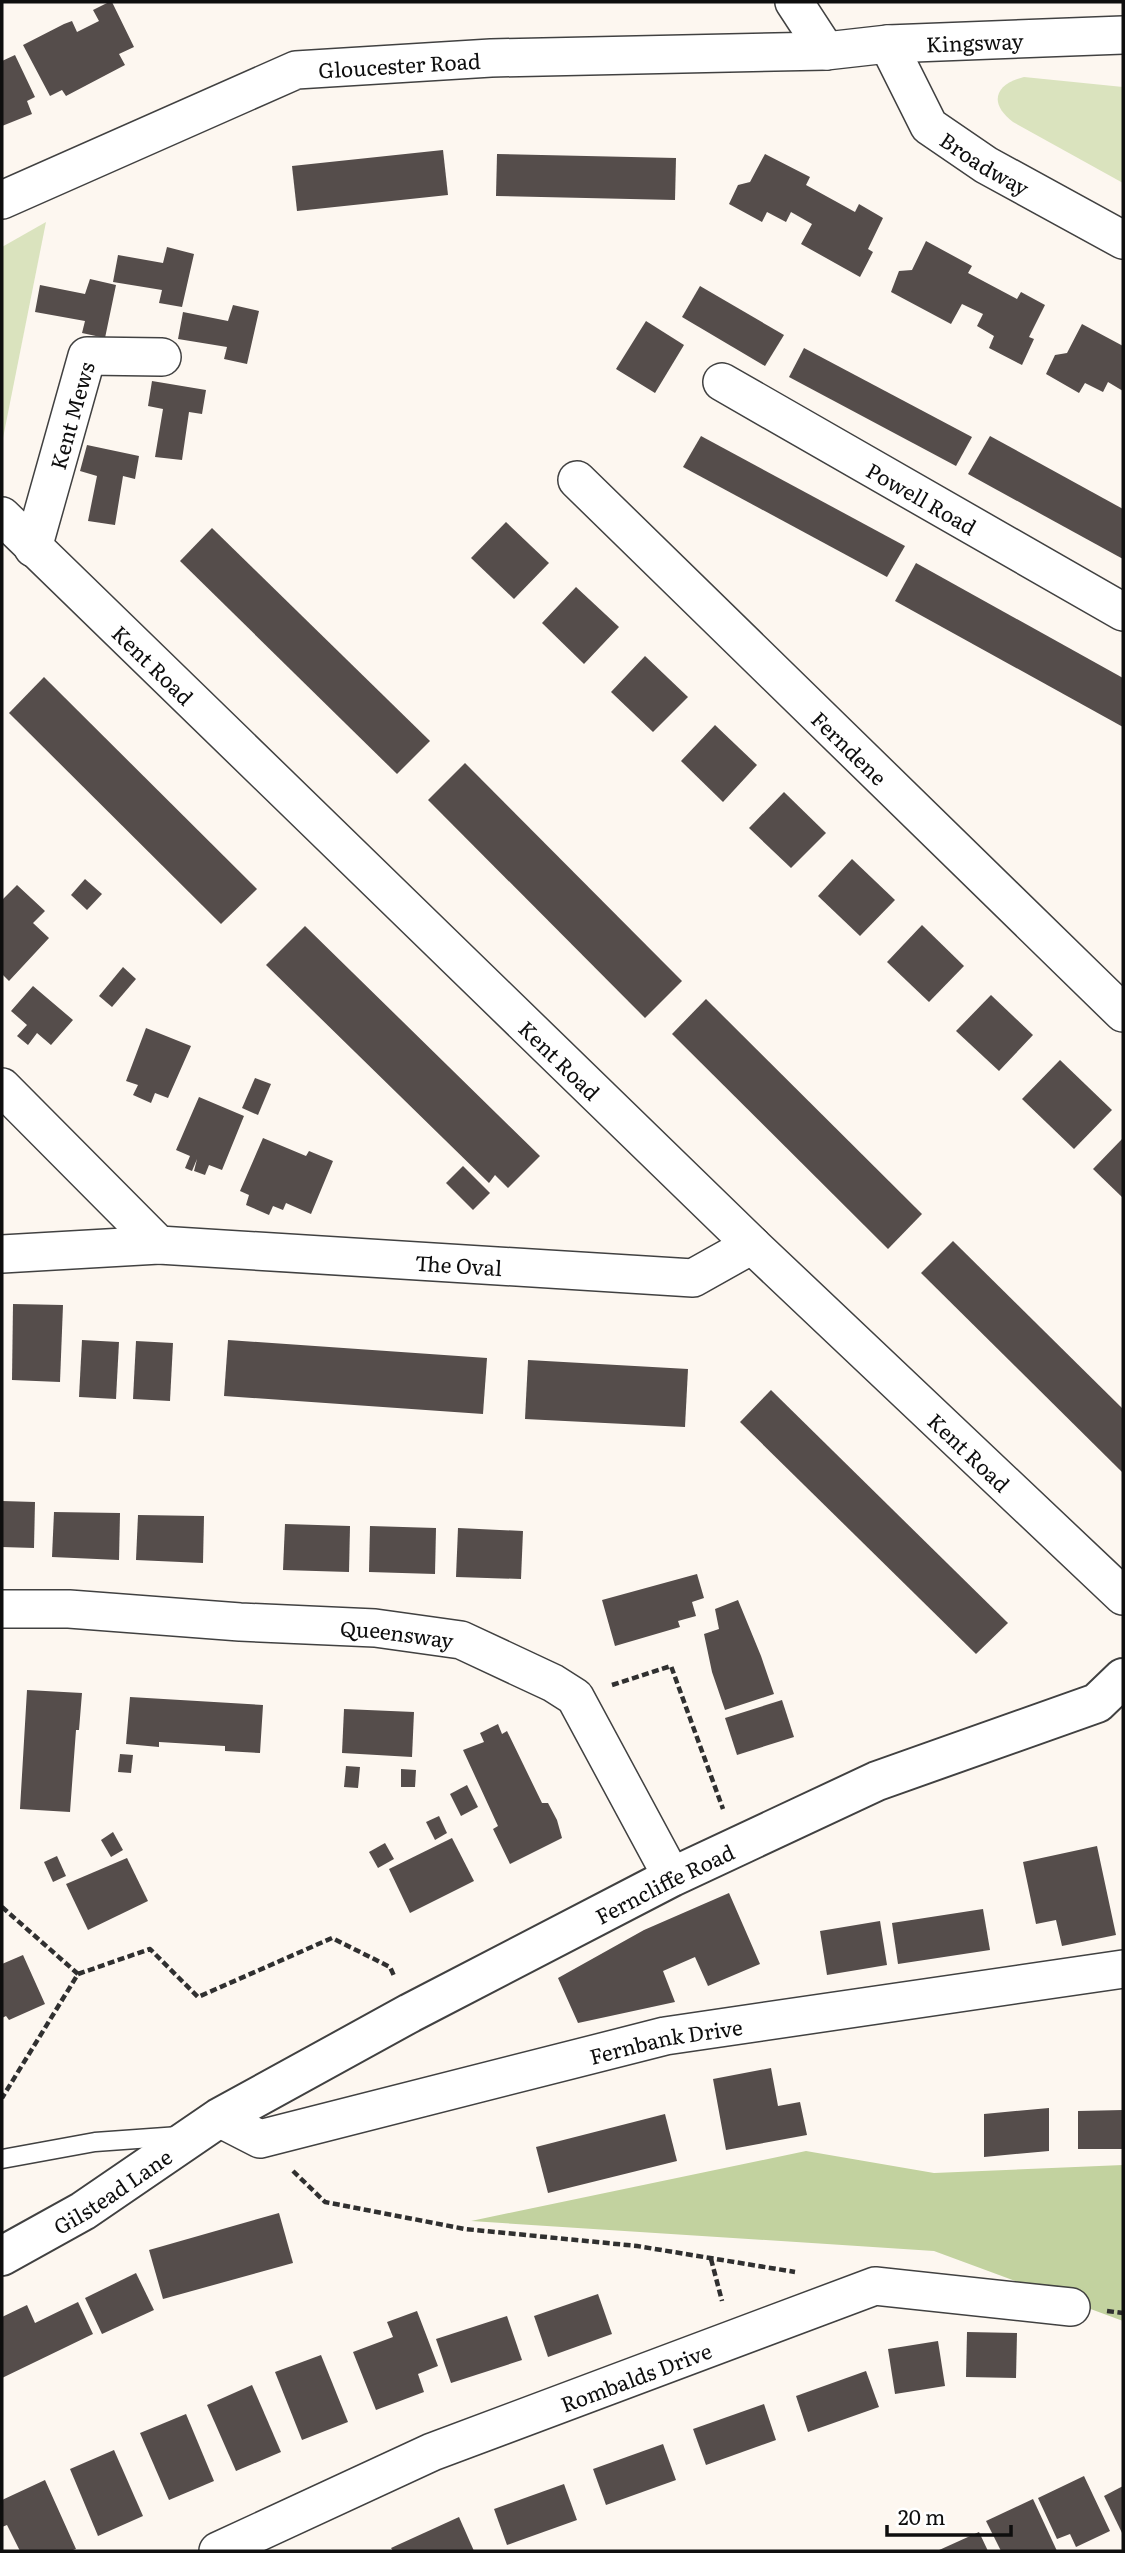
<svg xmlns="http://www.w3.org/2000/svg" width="1125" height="2553" font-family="Literata,serif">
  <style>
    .green { fill: #dae3be }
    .forest { fill: #c2d29f }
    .building { fill: #554d4b }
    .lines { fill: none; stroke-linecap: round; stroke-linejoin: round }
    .service-casing { stroke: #414141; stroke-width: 21 }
    .minor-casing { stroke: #414141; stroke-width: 40 }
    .tertiary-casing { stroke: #414141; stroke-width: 42 }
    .path { stroke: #303030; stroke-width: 4.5; stroke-dasharray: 7 3.5; stroke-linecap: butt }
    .service { stroke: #fff; stroke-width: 18 }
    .minor { stroke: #fff; stroke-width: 37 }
    .tertiary { stroke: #fff; stroke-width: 38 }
    .labels { text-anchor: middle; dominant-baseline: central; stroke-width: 7; stroke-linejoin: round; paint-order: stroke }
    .street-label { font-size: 21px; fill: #0e0e0e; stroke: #fff }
  </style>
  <rect width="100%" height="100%" fill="#fdf7f0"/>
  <g class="green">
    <path d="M 1024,77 L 1123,87 L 1123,183 L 1013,122 C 988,103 995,84 1024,77 Z"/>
    <polygon points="46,222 2,443 2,247"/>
  </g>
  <polygon class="forest" points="806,2151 934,2173 1123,2165 1123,2321 934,2251 471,2221"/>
  <g class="building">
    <polygon points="109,2 112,2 134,47 119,54 125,65 66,96 62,90 50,96 23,45 64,24 72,21 77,32 99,21 93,10"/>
    <polygon points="15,55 35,97 27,101 32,114 2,126 2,61"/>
    <polygon points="443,150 448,195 297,211 292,166"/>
    <polygon points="497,154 676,158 675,200 496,196"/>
    <polygon points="765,154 810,177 806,185 855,212 859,204 883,218 868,249 873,252 860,277 801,244 812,224 791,212 786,222 767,212 762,222 729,204 738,185 750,182"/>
    <polygon points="926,241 972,266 968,273 1017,299 1021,292 1045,305 1029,337 1034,339 1022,365 989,348 994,336 977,326 983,314 962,304 951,324 891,292 899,271 912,270"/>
    <polygon points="167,247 194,254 182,307 159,303 162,290 113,282 118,255 163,263"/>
    <polygon points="90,279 116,285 105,338 82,333 85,321 35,312 40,285 85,294"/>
    <polygon points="700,286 784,335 765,366 682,317"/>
    <polygon points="233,305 259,311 247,364 224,359 227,347 178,339 183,312 228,321"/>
    <polygon points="646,321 684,345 655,393 616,369"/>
    <polygon points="1082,324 1123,346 1123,391 1108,382 1103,392 1085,383 1079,393 1046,374 1055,355 1067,353"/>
    <polygon points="804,348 972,437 956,466 789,377"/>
    <polygon points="152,381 206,390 202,414 189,412 182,460 155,457 163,409 148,406"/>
    <polygon points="701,436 905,546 887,577 683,467"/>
    <polygon points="990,436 1123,509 1123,559 968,474"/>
    <polygon points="87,445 139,456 135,479 123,476 115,525 88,521 97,476 80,471"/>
    <polygon points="506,522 549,563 514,599 471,558"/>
    <polygon points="212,528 430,741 397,774 180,561"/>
    <polygon points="916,563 1123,678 1123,727 895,601"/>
    <polygon points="576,587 619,627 584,664 542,623"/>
    <polygon points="645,656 688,697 653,732 611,692"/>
    <polygon points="44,677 257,889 221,924 9,713"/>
    <polygon points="715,725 757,765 723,802 681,761"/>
    <polygon points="465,763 682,981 645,1018 428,800"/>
    <polygon points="784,792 826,833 791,868 749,828"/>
    <polygon points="852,859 895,900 860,936 818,896"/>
    <polygon points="85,879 102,894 87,910 71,895"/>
    <polygon points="17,885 45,911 33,923 49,938 9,981 2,974 2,900"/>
    <polygon points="922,925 964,966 929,1002 887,962"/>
    <polygon points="305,926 540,1156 508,1188 495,1175 489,1183 266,965"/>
    <polygon points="123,967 136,979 112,1007 99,996"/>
    <polygon points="33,986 73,1020 51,1045 37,1033 28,1045 17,1036 27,1025 11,1011"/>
    <polygon points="991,995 1033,1035 999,1071 956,1031"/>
    <polygon points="706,999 922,1214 888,1249 672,1034"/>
    <polygon points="146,1028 191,1046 168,1098 155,1093 151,1103 133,1095 138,1085 126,1081"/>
    <polygon points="1060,1060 1112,1110 1074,1149 1022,1099"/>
    <polygon points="255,1078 271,1084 258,1115 242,1108"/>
    <polygon points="199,1097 244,1116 222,1170 209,1165 205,1175 194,1171 197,1159 192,1171 185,1168 190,1156 176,1150"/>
    <polygon points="263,1138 306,1156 309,1151 333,1161 311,1214 286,1203 283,1210 273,1206 269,1215 246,1205 249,1195 240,1191"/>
    <polygon points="1123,1138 1123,1198 1093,1169"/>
    <polygon points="463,1166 490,1193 473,1210 446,1183"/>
    <polygon points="953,1241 1123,1409 1123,1473 921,1273"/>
    <polygon points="13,1304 63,1305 60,1382 12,1380"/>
    <polygon points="82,1340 119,1342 116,1399 79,1397"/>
    <polygon points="228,1340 487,1358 483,1414 224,1396"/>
    <polygon points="136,1341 173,1343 170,1401 133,1399"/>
    <polygon points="528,1360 688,1369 685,1427 525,1419"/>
    <polygon points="771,1390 1008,1623 976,1654 740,1422"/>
    <polygon points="2,1501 35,1502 34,1548 2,1547"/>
    <polygon points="54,1512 120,1513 119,1560 52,1557"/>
    <polygon points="138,1515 204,1516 203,1563 136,1560"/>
    <polygon points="285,1524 350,1526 349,1572 283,1570"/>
    <polygon points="370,1526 436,1528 435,1574 369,1572"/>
    <polygon points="458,1528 523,1531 521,1579 456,1577"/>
    <polygon points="697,1574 704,1598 692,1602 696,1616 678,1621 680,1627 615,1646 602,1600"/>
    <polygon points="738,1600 761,1656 774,1694 725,1710 712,1672 704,1634 719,1629 715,1609"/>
    <polygon points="27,1690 82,1693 79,1730 76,1730 70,1812 20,1809"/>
    <polygon points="130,1697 263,1705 260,1753 225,1751 225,1746 159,1742 159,1747 126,1744"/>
    <polygon points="782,1700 794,1737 737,1755 725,1718"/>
    <polygon points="344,1709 414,1712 412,1757 342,1753"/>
    <polygon points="498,1724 502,1734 507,1731 542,1803 548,1803 557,1820 562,1838 510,1864 493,1829 498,1826 463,1750 484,1742 480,1733"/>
    <polygon points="120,1754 133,1755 131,1773 118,1772"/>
    <polygon points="346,1766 360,1767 358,1788 344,1787"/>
    <polygon points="401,1769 416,1770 415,1787 401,1787"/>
    <polygon points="467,1785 478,1807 461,1816 450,1794"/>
    <polygon points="439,1816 447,1833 435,1840 426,1822"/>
    <polygon points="113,1832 123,1850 111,1857 101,1840"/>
    <polygon points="452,1838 474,1881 410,1913 389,1869"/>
    <polygon points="385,1843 394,1859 378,1868 369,1852"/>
    <polygon points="1097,1846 1116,1935 1062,1946 1056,1920 1036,1924 1023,1862"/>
    <polygon points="57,1856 66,1876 53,1882 44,1862"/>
    <polygon points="127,1858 148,1901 88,1930 66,1884"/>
    <polygon points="729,1893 760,1964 708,1986 695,1957 663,1971 675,2002 578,2023 558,1978 644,1930"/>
    <polygon points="983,1909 990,1950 898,1964 892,1923"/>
    <polygon points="880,1921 887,1965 827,1975 820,1931"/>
    <polygon points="23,1955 45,2004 9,2020 6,2016 2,2018 2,1964"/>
    <polygon points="771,2068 778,2106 800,2102 807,2135 726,2150 713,2079"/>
    <polygon points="1049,2108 1049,2151 984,2157 984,2114"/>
    <polygon points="1123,2110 1123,2149 1078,2149 1078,2111"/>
    <polygon points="665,2114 677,2161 548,2193 536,2147"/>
    <polygon points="279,2213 293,2263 163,2299 149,2250"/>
    <polygon points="136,2273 154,2310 102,2334 85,2298"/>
    <polygon points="598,2294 612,2334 548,2357 534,2316"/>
    <polygon points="78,2302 93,2334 2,2378 2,2317 27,2305 35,2323"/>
    <polygon points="417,2311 438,2366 418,2374 424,2392 376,2410 353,2352 393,2337 387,2322"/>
    <polygon points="507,2316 522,2360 451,2383 436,2339"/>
    <polygon points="967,2332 1017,2333 1016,2378 966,2377"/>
    <polygon points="938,2341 945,2386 895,2394 888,2349"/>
    <polygon points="321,2355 348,2422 302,2440 275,2372"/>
    <polygon points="866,2371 879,2407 808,2432 796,2396"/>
    <polygon points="252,2385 281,2452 236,2471 207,2405"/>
    <polygon points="764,2404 776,2440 706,2465 693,2429"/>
    <polygon points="186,2414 214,2481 169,2500 140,2433"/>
    <polygon points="663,2444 676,2480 606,2505 593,2469"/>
    <polygon points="114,2450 143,2516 98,2536 70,2469"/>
    <polygon points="1084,2476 1110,2531 1076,2547 1070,2534 1057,2539 1038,2498"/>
    <polygon points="45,2480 76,2549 70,2551 20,2551 7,2525 2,2527 2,2500"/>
    <polygon points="564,2484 577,2520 507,2545 494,2509"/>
    <polygon points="1123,2486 1123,2535 1104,2496"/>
    <polygon points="1033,2499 1057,2551 1001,2551 986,2521"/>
    <polygon points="459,2517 474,2551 393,2551 391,2548"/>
    <polygon points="979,2532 988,2551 937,2551"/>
  </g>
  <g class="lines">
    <defs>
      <polyline id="service" points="2,2159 95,2142 179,2136"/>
      <g id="minor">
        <polyline points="794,2 826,51"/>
        <path id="s1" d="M 888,44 L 929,126 L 986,165 L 1123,240"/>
        <path id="s2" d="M 2,200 L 296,70 L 491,58 L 826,51 L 888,44 L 1123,35"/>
        <path id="s3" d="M 722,382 L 1123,612"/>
        <path id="s4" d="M 577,480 L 1123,1013"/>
        <path id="s5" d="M 2,516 L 752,1245 L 1123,1596"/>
        <path id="s6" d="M 33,548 L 87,356 L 162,357"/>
        <path id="s7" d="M 2,1087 L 159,1245 L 693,1278 L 752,1245"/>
        <polyline points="2,1254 159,1245"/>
        <path id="s8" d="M 2,1609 L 69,1609 L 240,1622 L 375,1628 L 461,1640 L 553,1683 L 575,1697 L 672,1877"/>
        <path id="s9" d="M 219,2118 L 260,2139 L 665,2036 L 1123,1969"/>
        <path id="s10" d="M 218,2551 L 432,2452 L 875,2286 L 1071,2307"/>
      </g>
      <g id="tertiary">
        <path id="s11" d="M 2,2256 L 83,2211 L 219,2118 L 410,2013 L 672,1877 L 877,1781 L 1097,1703 L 1123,1678"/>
      </g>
    </defs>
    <use href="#service" class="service-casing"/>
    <use href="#minor" class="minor-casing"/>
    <use href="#tertiary" class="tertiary-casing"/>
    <g class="path">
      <polyline points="612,1685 671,1666 723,1809"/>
      <polyline points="2,1907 78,1974 2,2098"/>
      <polyline points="78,1974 150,1949 198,1997 332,1938 390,1967 395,1978"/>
      <polyline points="293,2171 325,2202 465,2229 637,2246 795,2272"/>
      <polyline points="711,2259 722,2301"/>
      <polyline points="1107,2311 1123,2313"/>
    </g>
    <use href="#service" class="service"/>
    <use href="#minor" class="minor"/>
    <use href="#tertiary" class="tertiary"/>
  </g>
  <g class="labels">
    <g class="street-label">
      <text stroke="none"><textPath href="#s2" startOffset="1001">Kingsway</textPath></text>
      <text stroke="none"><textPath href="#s2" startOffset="425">Gloucester Road</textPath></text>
      <text stroke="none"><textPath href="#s1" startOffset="159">Broadway</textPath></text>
      <text stroke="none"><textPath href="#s6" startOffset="138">Kent Mews</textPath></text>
      <text stroke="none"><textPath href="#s3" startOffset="231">Powell Road</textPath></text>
      <text stroke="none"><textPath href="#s5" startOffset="212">Kent Road</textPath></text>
      <text stroke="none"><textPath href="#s4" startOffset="382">Ferndene</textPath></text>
      <text stroke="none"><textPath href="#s5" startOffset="779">Kent Road</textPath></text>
      <text stroke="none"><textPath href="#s7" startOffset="523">The Oval</textPath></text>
      <text stroke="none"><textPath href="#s5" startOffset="1346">Kent Road</textPath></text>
      <text stroke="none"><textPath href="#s8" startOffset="396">Queensway</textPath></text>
      <text stroke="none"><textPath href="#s11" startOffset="761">Ferncliffe Road</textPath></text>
      <text stroke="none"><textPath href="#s9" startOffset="464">Fernbank Drive</textPath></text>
      <text stroke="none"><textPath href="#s11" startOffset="128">Gilstead Lane</textPath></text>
      <text stroke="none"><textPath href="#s10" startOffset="453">Rombalds Drive</textPath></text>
    </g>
  </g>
  <rect width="1125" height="2553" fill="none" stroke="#0e0e0e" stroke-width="7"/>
  <path d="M887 2525v10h124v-10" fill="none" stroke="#0e0e0e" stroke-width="3.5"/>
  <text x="898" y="2525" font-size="21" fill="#0e0e0e" stroke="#ffffff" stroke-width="5" paint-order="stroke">20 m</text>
</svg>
